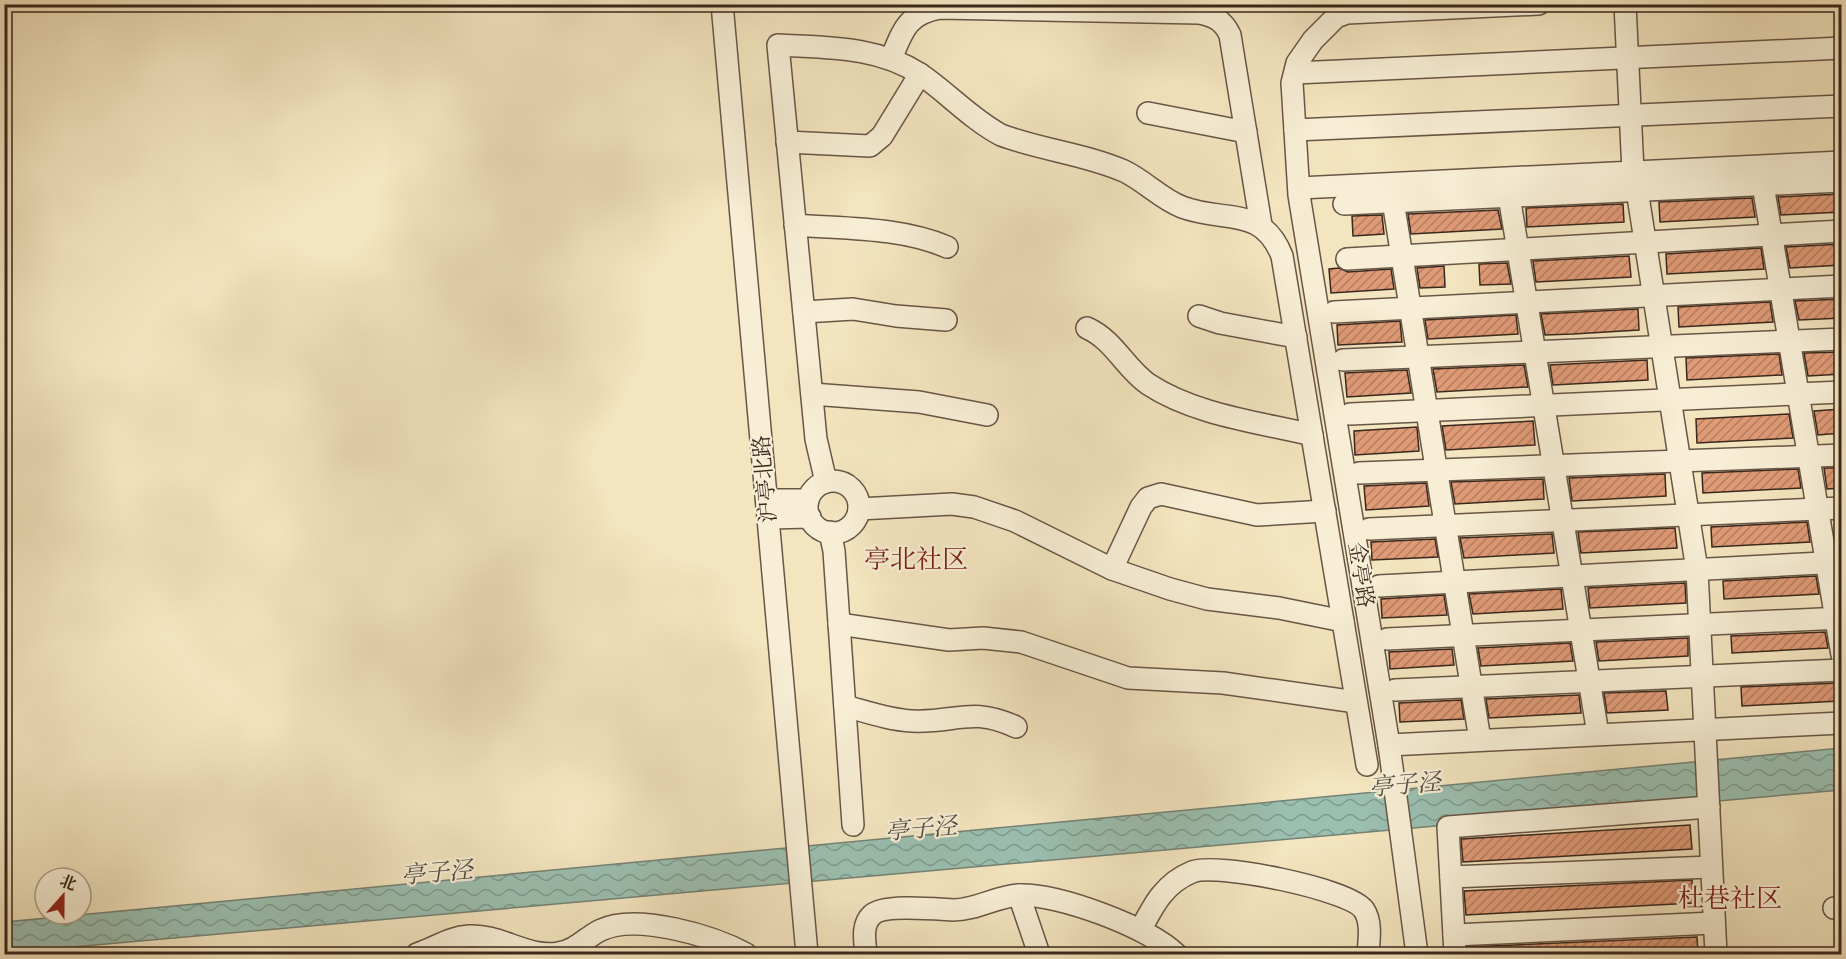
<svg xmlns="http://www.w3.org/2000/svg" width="1846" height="959" font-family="Cardo,'Noto Serif SC',serif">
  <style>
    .water { fill: url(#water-waves); stroke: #748275; stroke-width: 1.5 }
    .building { fill: url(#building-hatch); stroke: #3a271d; stroke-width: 1.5 }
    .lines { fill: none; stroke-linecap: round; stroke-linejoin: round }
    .minor-casing { stroke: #685646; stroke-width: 24 }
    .minor { stroke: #f7eed5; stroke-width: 21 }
    .labels { text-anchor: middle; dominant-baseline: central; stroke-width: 4.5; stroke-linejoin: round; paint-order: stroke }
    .street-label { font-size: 22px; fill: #3a271d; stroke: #f7eed5 }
    .water-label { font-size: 24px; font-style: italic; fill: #524d42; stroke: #f7eed5 }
    .quarter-label { font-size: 26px; fill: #7a1f14; stroke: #f7eed5 }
  </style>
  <defs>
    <pattern id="water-waves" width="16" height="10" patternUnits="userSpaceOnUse" patternTransform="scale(1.5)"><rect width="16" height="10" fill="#9bbfb0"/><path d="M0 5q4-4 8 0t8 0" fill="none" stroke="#7f9b8f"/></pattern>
    <pattern id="building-hatch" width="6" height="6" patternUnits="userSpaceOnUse" patternTransform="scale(1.5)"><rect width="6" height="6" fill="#df9a76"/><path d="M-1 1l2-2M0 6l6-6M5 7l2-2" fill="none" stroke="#b67e60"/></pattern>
  </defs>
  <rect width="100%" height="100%" fill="#f3e5bf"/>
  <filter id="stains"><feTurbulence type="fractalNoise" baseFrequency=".00333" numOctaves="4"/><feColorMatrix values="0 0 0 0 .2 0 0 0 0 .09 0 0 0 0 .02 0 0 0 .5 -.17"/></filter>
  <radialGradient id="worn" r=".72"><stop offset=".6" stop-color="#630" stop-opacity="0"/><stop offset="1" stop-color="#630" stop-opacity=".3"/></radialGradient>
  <polygon class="water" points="1841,748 1841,790 5,953 5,922"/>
  <g class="building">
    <polygon points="1841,194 1842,212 1781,215 1778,197"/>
    <polygon points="1752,198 1755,217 1660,222 1659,202"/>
    <polygon points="1623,204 1624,222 1527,227 1526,208"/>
    <polygon points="1498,210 1502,229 1411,234 1408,214"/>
    <polygon points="1382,215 1384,234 1353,236 1352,216"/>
    <polygon points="1842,244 1842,265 1790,268 1786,247"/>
    <polygon points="1761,248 1764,269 1667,274 1666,254"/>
    <polygon points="1629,256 1631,277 1536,282 1533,261"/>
    <polygon points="1507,263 1511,284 1480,285 1479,264"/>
    <polygon points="1444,266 1445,287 1420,288 1417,268"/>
    <polygon points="1339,268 1348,272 1391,269 1394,289 1331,293 1329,269"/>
    <polygon points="1842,299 1842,318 1799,320 1795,301"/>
    <polygon points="1770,302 1773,322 1679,327 1678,307"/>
    <polygon points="1638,309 1639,330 1573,334 1545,335 1541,314"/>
    <polygon points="1516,315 1518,334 1428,339 1425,320"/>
    <polygon points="1400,321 1402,342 1338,345 1337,325"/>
    <polygon points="1842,352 1842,374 1808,376 1804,353"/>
    <polygon points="1779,354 1782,375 1687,380 1686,358"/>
    <polygon points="1647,360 1648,380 1553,385 1550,365"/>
    <polygon points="1524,365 1528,387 1437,392 1433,369"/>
    <polygon points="1407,370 1411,393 1347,397 1345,373"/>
    <polygon points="1842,409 1842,433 1818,435 1814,411"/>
    <polygon points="1789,414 1793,438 1697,443 1696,419"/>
    <polygon points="1533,421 1535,445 1446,450 1442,426"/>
    <polygon points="1417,427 1419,451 1355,455 1354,431"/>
    <polygon points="1824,468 1842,468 1842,488 1827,489"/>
    <polygon points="1798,469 1801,488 1703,493 1702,473"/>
    <polygon points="1665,474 1666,496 1572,501 1569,478"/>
    <polygon points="1543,479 1544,499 1455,504 1451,482"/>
    <polygon points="1426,483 1429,506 1366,510 1364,486"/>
    <polygon points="1807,522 1810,542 1712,547 1711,527"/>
    <polygon points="1675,528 1677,548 1581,553 1578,532"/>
    <polygon points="1552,534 1554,553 1464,558 1460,538"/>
    <polygon points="1435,539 1438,557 1372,560 1371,542"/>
    <polygon points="1816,576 1819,594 1724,599 1723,581"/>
    <polygon points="1685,583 1686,603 1590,608 1588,588"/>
    <polygon points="1561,589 1563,609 1473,614 1469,594"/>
    <polygon points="1444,595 1447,615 1382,618 1381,599"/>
    <polygon points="1825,632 1828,648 1732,653 1731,636"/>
    <polygon points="1688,638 1688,656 1599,661 1596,642"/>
    <polygon points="1570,643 1573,661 1481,666 1478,648"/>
    <polygon points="1452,649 1454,665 1390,669 1389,652"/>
    <polygon points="1838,683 1839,701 1742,706 1741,687"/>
    <polygon points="1666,691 1668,710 1607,713 1604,693"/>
    <polygon points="1579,695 1581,713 1489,718 1486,699"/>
    <polygon points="1461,700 1464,719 1400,722 1399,703"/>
    <polygon points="1690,825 1692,849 1463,862 1461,839"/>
    <polygon points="1692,880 1693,903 1466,915 1464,891"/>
    <polygon points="1697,937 1698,954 1468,954 1467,947"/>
  </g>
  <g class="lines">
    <defs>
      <g id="minor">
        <polyline points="722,4 807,954"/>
        <polyline points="1625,4 1633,172"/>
        <path d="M 891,59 C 903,30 907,14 940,8 L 1199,13 C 1214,16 1223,20 1230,35 L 1261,225"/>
        <polyline points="1295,73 1842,48"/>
        <polyline points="1148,113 1246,132"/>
        <polyline points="1295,130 1842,106"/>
        <polyline points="787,142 870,146 882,136 920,74"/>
        <polyline points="1763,185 1842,655"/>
        <polyline points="1299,188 1842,162"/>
        <polyline points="1637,190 1697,570 1716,954"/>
        <polyline points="1509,196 1598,734"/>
        <polyline points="1393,201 1480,740"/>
        <polyline points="1344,204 1842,181"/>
        <path d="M 795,225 C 845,229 900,227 947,247"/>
        <polyline points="1347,259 1842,231"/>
        <polyline points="804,312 853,309 896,316 946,320"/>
        <polyline points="1334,312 1842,286"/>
        <polyline points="1199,316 1220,323 1296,337"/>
        <path d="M 1087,328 C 1114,340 1125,368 1148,384 C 1195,415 1258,422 1312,435"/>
        <polyline points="1343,360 1842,339"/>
        <polyline points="812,394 919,402 987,415"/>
        <polyline points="1350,414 1842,392"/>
        <polyline points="1359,473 1842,455"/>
        <circle cx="833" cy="507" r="26"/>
        <path d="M 826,482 L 816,439 L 778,45 C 827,48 877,46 920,74 C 948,93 971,119 1001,135 C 1041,150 1085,154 1124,171 C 1145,181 1161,199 1182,207 C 1224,223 1262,205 1282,256 L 1367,765"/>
        <polyline points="767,500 808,500"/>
        <polyline points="859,509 952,504 974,507 1015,521 1112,569 1170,589 1207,599 1279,608 1343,621"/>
        <polyline points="768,518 810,517"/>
        <polyline points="1369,529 1842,508"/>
        <polyline points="830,532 834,551 853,825"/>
        <polyline points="1112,569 1141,507 1148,498 1161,494 1257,515 1325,511"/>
        <polyline points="1379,586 1842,562"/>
        <polyline points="839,624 949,640 983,638 1021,642 1128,678 1223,683 1356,702"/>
        <polyline points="1387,639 1842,618"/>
        <polyline points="1395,690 1842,670"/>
        <path d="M 845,706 C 867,712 890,720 912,721 C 957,723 971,706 1016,727"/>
        <polyline points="1389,745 1842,723"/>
        <polyline points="1451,877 1711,867"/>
        <polyline points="1019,895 1039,954"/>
        <polyline points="1834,908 1842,908"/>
        <path d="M 1141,929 C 1154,904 1165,883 1192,872 C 1215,862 1350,889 1364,910 C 1372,922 1369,940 1368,954"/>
        <polyline points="1454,935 1714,923"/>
        <path d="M 417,954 C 435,948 450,937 469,936 C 500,934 526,958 558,953 C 576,951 586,937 601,930 C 637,913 713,936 746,954"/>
        <path d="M 866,954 C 865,942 861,925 872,915 C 883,904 935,909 953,910 C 977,910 996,896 1020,895 C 1059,894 1148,927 1176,954"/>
        <polyline points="1417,954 1389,745 1299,195 1292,83 1297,63 1313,40 1336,17 1347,13 1539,4"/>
        <polyline points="1455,954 1448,827 1709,807"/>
      </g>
    </defs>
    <use href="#minor" class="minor-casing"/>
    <use href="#minor" class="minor"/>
  </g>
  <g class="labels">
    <g class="street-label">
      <text transform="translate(765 479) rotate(-95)">沪亭北路</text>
      <text transform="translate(1361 575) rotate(81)">金亭路</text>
    </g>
    <g class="water-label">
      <text transform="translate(1405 785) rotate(-5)">亭子泾</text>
      <text transform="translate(921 829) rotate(-5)">亭子泾</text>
      <text transform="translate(437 873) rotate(-5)">亭子泾</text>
    </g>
    <g class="quarter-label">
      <text x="916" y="559">亭北社区</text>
      <text x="1730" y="898">杜巷社区</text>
    </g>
  </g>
  <rect width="1846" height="959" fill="none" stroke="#f3e5bf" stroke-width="24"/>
  <rect x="6" y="6" width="1834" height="947" fill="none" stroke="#3a271d" stroke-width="3"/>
  <rect x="12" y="12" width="1822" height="935" fill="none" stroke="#3a271d" stroke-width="1.5"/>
  <g transform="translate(63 896) rotate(21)"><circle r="28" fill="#f7eed5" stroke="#ab9e8b" stroke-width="1.5"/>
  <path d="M0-4.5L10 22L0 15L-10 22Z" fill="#8f2418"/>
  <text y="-9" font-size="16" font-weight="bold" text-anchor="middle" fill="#3a271d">北</text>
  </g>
  <rect width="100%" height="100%" filter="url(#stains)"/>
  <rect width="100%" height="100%" fill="url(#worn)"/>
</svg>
